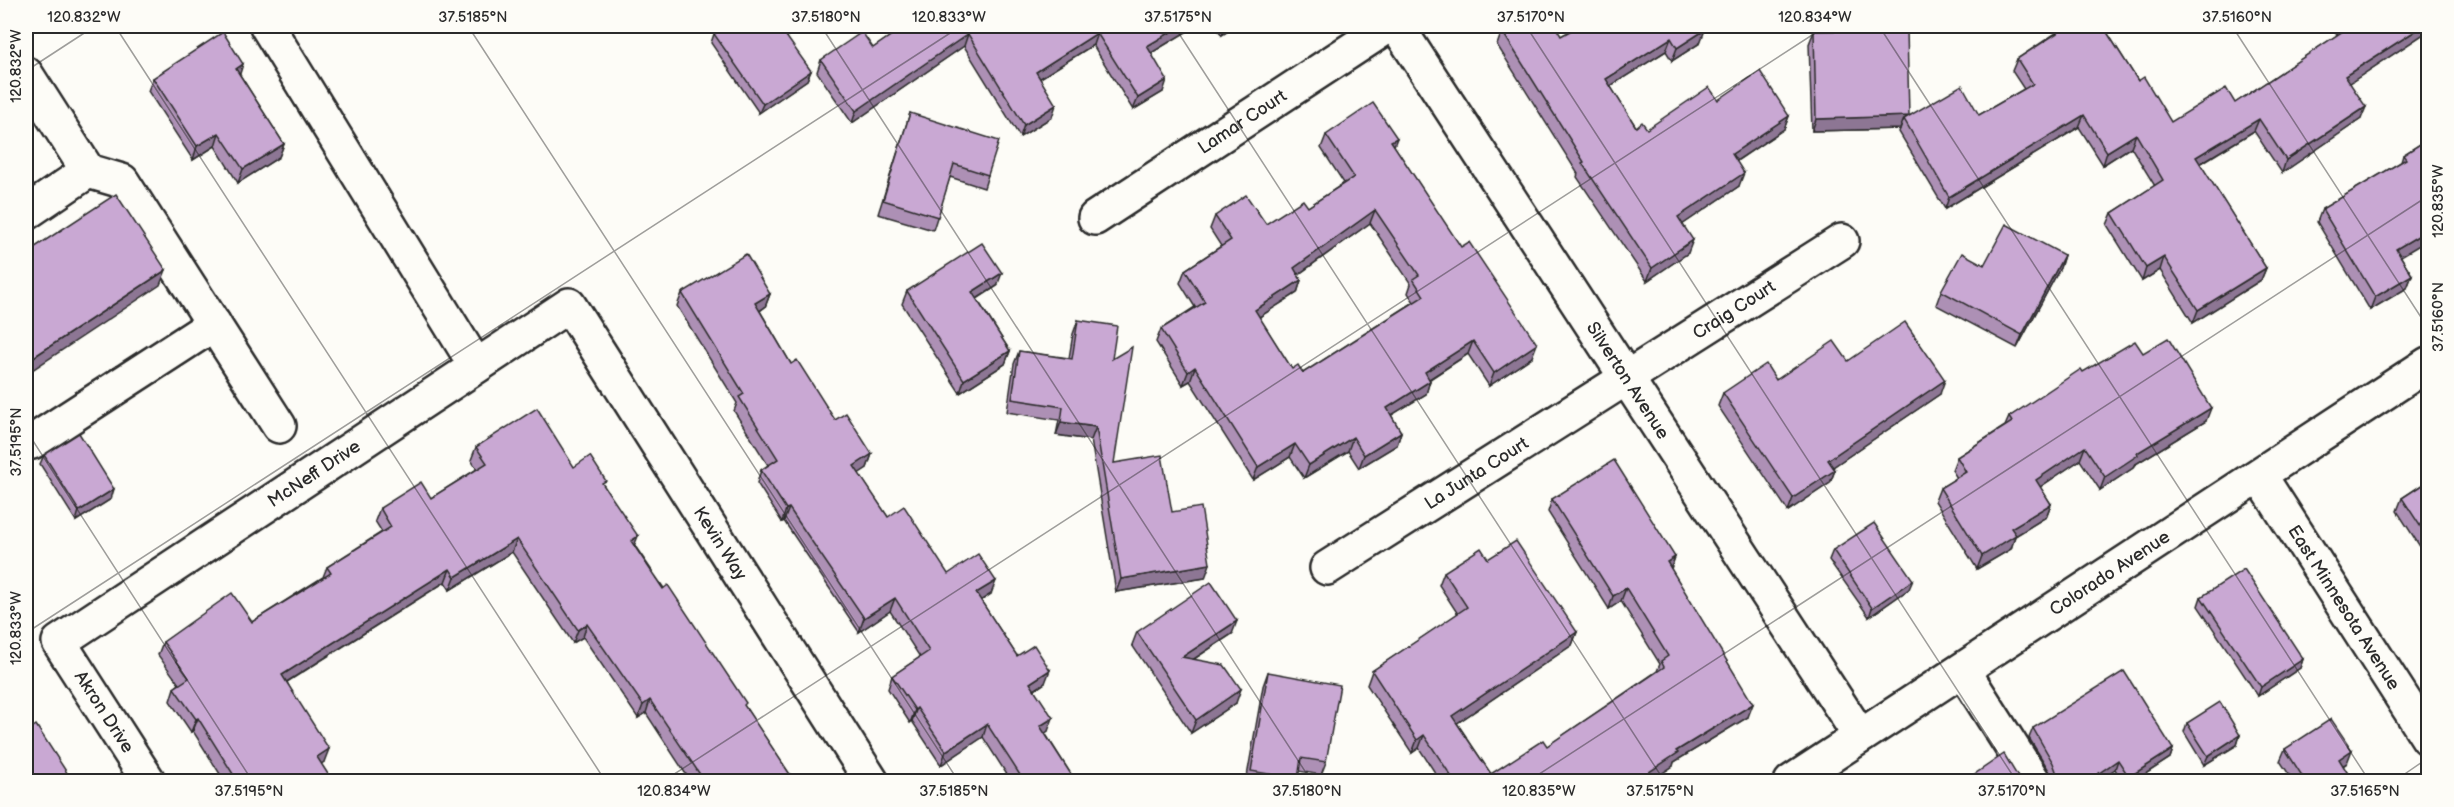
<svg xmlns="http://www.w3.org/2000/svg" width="2454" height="807" font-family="'Balsamiq Sans',sans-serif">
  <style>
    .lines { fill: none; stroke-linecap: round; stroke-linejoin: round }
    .minor-casing { stroke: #2b2b2b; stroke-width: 38 }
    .minor { stroke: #fdfcf7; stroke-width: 33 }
    .wall { fill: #ad90b5; stroke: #2b2b2b; stroke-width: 1.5; fill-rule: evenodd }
    .shaded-wall { fill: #8d7694; stroke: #2b2b2b; stroke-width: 1.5 }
    .building { fill: #c9a8d3; stroke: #2b2b2b; stroke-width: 1.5; fill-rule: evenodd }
    .ticks { fill: none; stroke: #2b2b2b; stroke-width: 1.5; stroke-opacity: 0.45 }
    .labels { text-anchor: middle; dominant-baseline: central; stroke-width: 5; stroke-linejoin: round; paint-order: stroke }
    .street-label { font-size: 18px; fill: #2b2b2b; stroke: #fdfcf7 }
    .neatline { fill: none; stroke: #2b2b2b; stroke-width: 2 }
    .ticks-label { font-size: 15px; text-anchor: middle; fill: #2b2b2b }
  </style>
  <rect width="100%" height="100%" fill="#fdfcf7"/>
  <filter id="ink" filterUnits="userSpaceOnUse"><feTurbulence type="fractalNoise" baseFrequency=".0167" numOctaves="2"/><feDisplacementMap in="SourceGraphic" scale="12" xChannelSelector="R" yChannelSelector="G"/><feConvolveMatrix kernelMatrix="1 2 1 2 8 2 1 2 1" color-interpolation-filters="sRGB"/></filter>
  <g filter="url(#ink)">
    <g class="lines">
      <defs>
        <g id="minor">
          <polyline points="267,26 476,366"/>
          <path id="s1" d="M 1397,26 L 1860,736"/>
          <polyline points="26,74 88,171 122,181 279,426"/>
          <polyline points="26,213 88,171"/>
          <path id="s2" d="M 1095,218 L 1388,26"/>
          <polyline points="32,442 214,324"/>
          <path id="s3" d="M 2260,476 L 2428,738"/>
          <path id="s4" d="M 1327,568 L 1842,241"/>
          <polyline points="1963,670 2034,782"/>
          <path id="s5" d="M 149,782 L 59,642 L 569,305 L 872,782"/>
          <path id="s6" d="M 1791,782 L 2428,364"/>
        </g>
      </defs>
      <use href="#minor" class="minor-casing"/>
      <use href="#minor" class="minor"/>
    </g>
    <g class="wall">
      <polygon points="714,26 776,26 811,71 807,80 759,113 711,43 714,34 718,31"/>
      <polygon points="905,26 1196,26 1151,53 1163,92 1133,110 1093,45 1040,78 1052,117 1020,137 964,46 852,123 817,72 821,60 873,48"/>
      <polygon points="1215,26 1236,26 1222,35"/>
      <polygon points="1579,26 1705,26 1703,27 1700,43 1672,61 1666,51 1610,86 1636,127 1647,129 1718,100 1789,116 1784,129 1737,161 1739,186 1683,224 1688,253 1647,281 1577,177 1578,174 1497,45 1502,31 1561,36"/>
      <polygon points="2063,26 2103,26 2138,81 2171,122 2235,103 2337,35 2331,26 2428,26 2428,31 2350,83 2361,119 2282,173 2254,131 2200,164 2266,268 2261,280 2193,323 2160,270 2142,281 2107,225 2112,213 2155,186 2131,147 2103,165 2079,127 1945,209 1899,132 1900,129 1812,131 1809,44 1814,31 1909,116 1979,115 2024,89 2012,71 2017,59 2066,26"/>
      <polygon points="240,75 284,144 279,157 238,183 215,146 193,160 148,91 153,78"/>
      <polygon points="910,113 988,175 984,188 950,177 933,230 878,214"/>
      <path d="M 1326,135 L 1394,146 L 1532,357 L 1489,386 L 1468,354 L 1430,379 L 1426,394 L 1391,415 L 1401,432 L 1397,445 L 1359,468 L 1348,451 L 1304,478 L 1290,457 L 1253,480 L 1190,381 L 1183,385 L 1156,342 L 1161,329 L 1195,307 L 1180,283 L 1185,270 L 1221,246 L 1210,229 L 1215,216 L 1266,224 L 1308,207 L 1344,183 L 1321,148 ZM 1370,223 L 1411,284 L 1408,293 L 1414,302 L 1303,373 L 1292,369 L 1259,317 L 1297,293 L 1301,280 L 1298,275 Z"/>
      <polygon points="2428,139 2401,257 2412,275 2407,288 2370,310 2317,222 2322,209 2401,162 2403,155"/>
      <polygon points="2064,255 2060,268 2017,348 1936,305 1941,291 1984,265"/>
      <polygon points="997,286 977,299 1010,351 1005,364 960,393 902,304 907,291"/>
      <polygon points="682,293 770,294 765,307 760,311 791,364 835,420 872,454 867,468 858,473 888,517 948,574 991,594 981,601 1017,656 1045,683 1035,690 1048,731 1045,733 1076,782 1011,781 983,737 941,765 912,721 910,723 888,689 892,676 920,657 890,611 859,632 784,521 782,522 757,483 761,470 768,465 734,411 737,403 677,306"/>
      <polygon points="1078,320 1112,359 1114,463 1172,512 1205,578 1116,592 1091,440 1056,435 1059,420 1007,412 1014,364 1019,351 1069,358 1073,334"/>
      <polygon points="2143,353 2206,421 2134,465 2133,468 2100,490 2080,460 2040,487 2051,504 2046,517 2015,536 2011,549 1977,569 1935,501 1940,488 1957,478 1952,470 1957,457 2005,426 2009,417 2083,372"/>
      <polygon points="1848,361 1940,394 1833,467 1835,470 1830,483 1788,511 1718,406 1723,393"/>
      <polygon points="476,447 574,467 604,486 635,546 745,707 795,782 691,782 646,713 638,718 583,637 573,643 512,552 450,590 445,582 287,682 324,762 321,764 333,782 225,782 193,731 191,732 170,701 174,688 179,684 158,655 163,642 252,622 323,577 327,567 382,532 375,521 380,508 431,498 477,469 471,460"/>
      <polygon points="44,455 111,499 76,521 40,464"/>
      <polygon points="2428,481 2428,559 2397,511 2402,498"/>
      <polygon points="1552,499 1675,557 1671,569 1748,717 1674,762 1673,766 1649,782 1441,782 1419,748 1412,753 1367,685 1372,671 1458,614 1439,585 1444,572 1488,559 1577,632 1572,645 1457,723 1491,774 1547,746 1657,671 1660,664 1621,601 1609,609 1548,512"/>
      <polygon points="1833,550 1909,589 1869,617 1829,560"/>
      <polygon points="2201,597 2303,659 2300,668 2258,696 2198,606"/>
      <polygon points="1137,632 1232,634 1194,659 1236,703 1191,733 1132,645"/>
      <polygon points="1268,672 1326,762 1321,775 1299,771 1297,782 1246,782 1263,686"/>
      <polygon points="2187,723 2240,735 2237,745 2204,765 2184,732"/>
      <polygon points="2033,728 2173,749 2170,758 2133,782 2123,782 2115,769 2096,782 2052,782 2050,772 2029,738"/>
      <polygon points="2285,749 2347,763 2343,766 2353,782 2294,782 2280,761"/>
    </g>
    <g class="shaded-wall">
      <polygon points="1181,26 1196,26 1143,58 1147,46"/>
      <polygon points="1225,26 1236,26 1222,35"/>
      <polygon points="2423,26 2428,26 2428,31 2341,89 2345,76"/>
      <polygon points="1705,30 1700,43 1672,61 1677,48"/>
      <polygon points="1097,33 1093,45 1031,84 1036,72"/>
      <polygon points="968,34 964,46 852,123 856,111"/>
      <polygon points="1671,38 1666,51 1601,92 1606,79"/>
      <polygon points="243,64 239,77 236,69"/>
      <polygon points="811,71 807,80 759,113 763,104"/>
      <polygon points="1167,80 1163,92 1133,110 1138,98"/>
      <polygon points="1056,105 1052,117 1020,137 1024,125"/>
      <polygon points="2366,107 2361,119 2282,173 2286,160"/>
      <polygon points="2084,115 2079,127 1945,209 1949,197"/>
      <polygon points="1789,116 1784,129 1727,167 1732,154"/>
      <polygon points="1909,116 1904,119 1900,129 1812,131 1816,119"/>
      <polygon points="2259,119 2254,131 2191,169 2196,157"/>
      <polygon points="219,133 215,146 193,160 197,146"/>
      <polygon points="2136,134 2131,147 2103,165 2107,152"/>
      <polygon points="1397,138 1392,151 1391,141"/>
      <polygon points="284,144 279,157 238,183 243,169"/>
      <polygon points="1744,173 1739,186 1673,231 1678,217"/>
      <polygon points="1375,210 1370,223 1289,281 1294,268"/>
      <polygon points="2428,230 2428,240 2391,262 2396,249"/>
      <polygon points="1693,240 1688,253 1647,281 1652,268"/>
      <polygon points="2064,255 2060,268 2017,348 2022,335"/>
      <polygon points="2164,257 2160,270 2142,281 2146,268"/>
      <polygon points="2266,268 2261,280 2193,323 2198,310"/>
      <polygon points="166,270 160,285 26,374 26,362"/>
      <polygon points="1002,273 997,286 967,305 972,292"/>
      <polygon points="2412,275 2407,288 2370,310 2375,297"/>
      <polygon points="1301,280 1297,293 1250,323 1255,310"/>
      <polygon points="770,294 765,307 750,317 755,303"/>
      <polygon points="1473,341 1468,354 1420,385 1425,372"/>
      <polygon points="1537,344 1532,357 1489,386 1494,373"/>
      <polygon points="1010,351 1005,364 960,393 964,380"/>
      <polygon points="1195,367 1190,381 1183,385 1188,372"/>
      <polygon points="1945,380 1940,394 1824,473 1828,460"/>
      <polygon points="1430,381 1426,394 1382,421 1387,408"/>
      <polygon points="2211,408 2206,421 2134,465 2133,468 2100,490 2105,477 2137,453"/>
      <polygon points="1061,422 1096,427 1091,440 1056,435"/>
      <polygon points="1401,432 1397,445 1359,468 1364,455"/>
      <polygon points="1353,437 1348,451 1304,478 1309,465"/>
      <polygon points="1295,444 1290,457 1253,480 1258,467"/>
      <polygon points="2085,447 2080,460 2031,493 2036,480"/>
      <polygon points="872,454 867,468 849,480 854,466"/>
      <polygon points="1835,470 1830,483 1788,511 1793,498"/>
      <polygon points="114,489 111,499 76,521 79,511"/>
      <polygon points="2051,504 2046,517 2015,536 2011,549 1977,569 1982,556 2011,528"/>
      <polygon points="789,508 784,521 782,522 786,509"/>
      <polygon points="638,536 633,549 631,541"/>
      <polygon points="517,539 512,552 450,590 455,577"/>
      <polygon points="1675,557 1670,570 1667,562"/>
      <polygon points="1210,564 1205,578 1116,592 1121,579"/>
      <polygon points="450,569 445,582 277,688 282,675"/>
      <polygon points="1913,580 1909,589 1869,617 1872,608"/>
      <polygon points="996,581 991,594 971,607 976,593"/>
      <polygon points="1626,588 1621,601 1609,609 1613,596"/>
      <polygon points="895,598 890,611 859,632 864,618"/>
      <polygon points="1237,621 1232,634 1177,670 1182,657"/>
      <polygon points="587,624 583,637 573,643 578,630"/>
      <polygon points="1577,632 1572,645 1447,730 1452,716"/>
      <polygon points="2303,659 2300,668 2258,696 2261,687"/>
      <polygon points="1050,670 1045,683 1025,696 1030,683"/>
      <polygon points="1241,689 1236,703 1191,733 1196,720"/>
      <polygon points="650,700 646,713 638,718 643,705"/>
      <polygon points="1753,704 1748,717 1674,762 1673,766 1649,782 1634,782 1676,751"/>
      <polygon points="917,708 912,721 910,723 915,710"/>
      <polygon points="198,718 193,731 191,732 196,719"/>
      <polygon points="1053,718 1048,731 1036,740 1040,726"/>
      <polygon points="987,724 983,737 941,765 946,751"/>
      <polygon points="1424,735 1419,748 1412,753 1417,740"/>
      <polygon points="2240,735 2237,745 2204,765 2208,756"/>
      <polygon points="329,749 324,762 312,770 317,757"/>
      <polygon points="2173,749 2170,758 2133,782 2127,782 2129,777"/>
      <polygon points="2352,750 2347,763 2334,771 2339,759"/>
      <polygon points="2118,760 2115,769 2096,782 2086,782"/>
    </g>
    <g class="building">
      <polygon points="724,26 776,26 777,27 779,26 811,71 763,104 714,34 725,27"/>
      <polygon points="905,26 1181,26 1147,46 1167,80 1138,98 1097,33 1036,72 1056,105 1024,125 968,34 856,111 821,60 862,32 873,48"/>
      <polygon points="1511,26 1555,26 1561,36 1579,26 1702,26 1705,30 1677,48 1671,38 1606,79 1636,127 1642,122 1647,129 1709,87 1718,100 1760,71 1789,116 1732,154 1744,173 1678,217 1693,240 1652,268 1582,163 1584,162 1502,31"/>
      <polygon points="2068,26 2103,26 2138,81 2144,77 2171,122 2226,88 2235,103 2346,29 2344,26 2423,26 2345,76 2366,107 2286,160 2259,119 2196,157 2266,268 2198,310 2164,257 2146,268 2112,213 2163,180 2136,134 2107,152 2084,115 1949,197 1904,119 1909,116 1816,119 1814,31 1907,29 1909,116 1962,85 1979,115 2033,84 2017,59"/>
      <polygon points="223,32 243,64 236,69 284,144 243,169 219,133 197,146 153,78"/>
      <path d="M 1373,103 L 1397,138 L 1391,141 L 1461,247 L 1469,242 L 1537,344 L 1494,373 L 1473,341 L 1425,372 L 1430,381 L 1387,408 L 1401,432 L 1364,455 L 1353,437 L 1309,465 L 1295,444 L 1258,467 L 1195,367 L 1188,372 L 1161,329 L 1205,302 L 1185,270 L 1231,240 L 1215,216 L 1246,195 L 1266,224 L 1303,200 L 1308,207 L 1354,177 L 1326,135 ZM 1375,210 L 1419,275 L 1413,279 L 1424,296 L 1303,373 L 1298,365 L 1292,369 L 1255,310 L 1301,280 L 1294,268 Z"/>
      <polygon points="910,113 999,141 988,175 954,164 938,217 883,200"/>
      <polygon points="2428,139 2428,230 2396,249 2412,275 2375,297 2322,209 2406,159 2403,155"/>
      <polygon points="116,194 166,270 26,362 26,253"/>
      <polygon points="2006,224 2064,255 2022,335 1941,291 1962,253 1984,265"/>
      <polygon points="982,243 1002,273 972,292 1010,351 964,380 907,291"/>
      <polygon points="746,254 770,294 755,303 791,364 797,360 835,420 846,413 872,454 854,466 888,517 904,506 948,574 978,554 996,581 976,593 1017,656 1034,645 1050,670 1030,683 1053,718 1040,726 1076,782 1010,782 1020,775 987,724 946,751 917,708 915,710 892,676 929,651 895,598 864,618 789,508 786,509 761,470 778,459 739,397 744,394 682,293"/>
      <polygon points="1078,320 1117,326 1112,359 1132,347 1114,463 1162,455 1172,512 1201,507 1210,564 1121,579 1096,427 1061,422 1063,407 1012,399 1019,351 1072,359"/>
      <polygon points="1905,322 1945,380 1828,460 1835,470 1793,498 1723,393 1766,364 1776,380 1834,341 1848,361"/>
      <polygon points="2168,338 2211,408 2137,453 2138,455 2105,477 2085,447 2036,480 2051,504 2011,528 2016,535 1982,556 1940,488 1966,472 1957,457 2012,422 2009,417 2081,369 2083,372 2135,341 2143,353"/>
      <polygon points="537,408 574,467 590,456 606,481 602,483 638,536 631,541 663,589 668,585 746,703 744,705 795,782 705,782 650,700 643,705 587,624 578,630 517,539 455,577 450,569 282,675 329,749 317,757 333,782 238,782 198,718 196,719 174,688 189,678 163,642 232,593 252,622 331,573 327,567 391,527 380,508 421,482 431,498 487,463 476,447"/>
      <polygon points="79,433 114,489 79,511 44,455"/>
      <polygon points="1614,460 1675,557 1667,562 1753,704 1676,751 1678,753 1634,782 1455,782 1424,735 1417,740 1372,671 1467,607 1444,572 1481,548 1488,559 1516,541 1577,632 1452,716 1491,774 1543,740 1547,746 1664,667 1661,661 1668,656 1626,588 1613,596 1552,499"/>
      <polygon points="2428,481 2428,538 2402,498"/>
      <polygon points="1874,523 1913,580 1872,608 1833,550"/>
      <polygon points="2244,569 2303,659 2261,687 2201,597"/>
      <polygon points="1211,582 1237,621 1182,657 1224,665 1241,689 1196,720 1137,632"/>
      <polygon points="2124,671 2173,749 2129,777 2118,760 2086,782 2054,782 2056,771 2053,763 2033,728"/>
      <polygon points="1268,672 1340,685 1326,762 1301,758 1298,779 1251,771"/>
      <polygon points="2220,702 2240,735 2208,756 2187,723"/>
      <polygon points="2331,719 2352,750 2339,759 2353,782 2306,782 2285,749"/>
      <polygon points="36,725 73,782 26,782 26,732"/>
      <polygon points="2004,754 2021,782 1963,782"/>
    </g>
  </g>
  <path class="ticks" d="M 115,26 L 606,782M 468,26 L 959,782M 821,26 L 1312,782M 1174,26 L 1665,782M 1526,26 L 2017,782M 1879,26 L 2370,782M 2232,26 L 2428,328M 26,71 L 95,26M 26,430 L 253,782M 26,633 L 961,26M 662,782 L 1826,26M 1527,782 L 2428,196M 2393,782 L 2428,758"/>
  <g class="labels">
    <g class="street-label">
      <text stroke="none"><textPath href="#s2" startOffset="176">Lamar Court</textPath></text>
      <text stroke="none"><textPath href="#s4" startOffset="482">Craig Court</textPath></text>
      <text stroke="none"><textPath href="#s1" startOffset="423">Silverton Avenue</textPath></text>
      <text stroke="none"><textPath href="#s5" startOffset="472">McNeff Drive</textPath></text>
      <text stroke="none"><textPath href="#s4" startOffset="177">La Junta Court</textPath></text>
      <text stroke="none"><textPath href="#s5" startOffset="1060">Kevin Way</textPath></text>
      <text stroke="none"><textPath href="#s6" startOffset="381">Colorado Avenue</textPath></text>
      <text stroke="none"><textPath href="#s3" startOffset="156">East Minnesota Avenue</textPath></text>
      <text transform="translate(104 712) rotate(57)">Akron Drive</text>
    </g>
  </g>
  <rect width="2454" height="807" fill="none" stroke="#fdfcf7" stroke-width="66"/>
  <rect x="33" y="33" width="2388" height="741" class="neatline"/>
  <g class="ticks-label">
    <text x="84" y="22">120.832°W</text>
    <text x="473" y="22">37.5185°N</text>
    <text x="826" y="22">37.5180°N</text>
    <text x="949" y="22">120.833°W</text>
    <text x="1178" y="22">37.5175°N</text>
    <text x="1531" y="22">37.5170°N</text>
    <text x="1815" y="22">120.834°W</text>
    <text x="2237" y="22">37.5160°N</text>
    <text transform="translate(16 66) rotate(-90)" y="5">120.832°W</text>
    <text transform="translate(2438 201) rotate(-90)" y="5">120.835°W</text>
    <text transform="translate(2438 317) rotate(-90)" y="5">37.5160°N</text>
    <text transform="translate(16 442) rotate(-90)" y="5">37.5195°N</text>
    <text transform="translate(16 628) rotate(-90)" y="5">120.833°W</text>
    <text x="249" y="796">37.5195°N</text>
    <text x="674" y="796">120.834°W</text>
    <text x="954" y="796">37.5185°N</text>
    <text x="1307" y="796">37.5180°N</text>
    <text x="1539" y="796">120.835°W</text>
    <text x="1660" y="796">37.5175°N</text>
    <text x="2012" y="796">37.5170°N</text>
    <text x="2365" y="796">37.5165°N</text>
  </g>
</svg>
